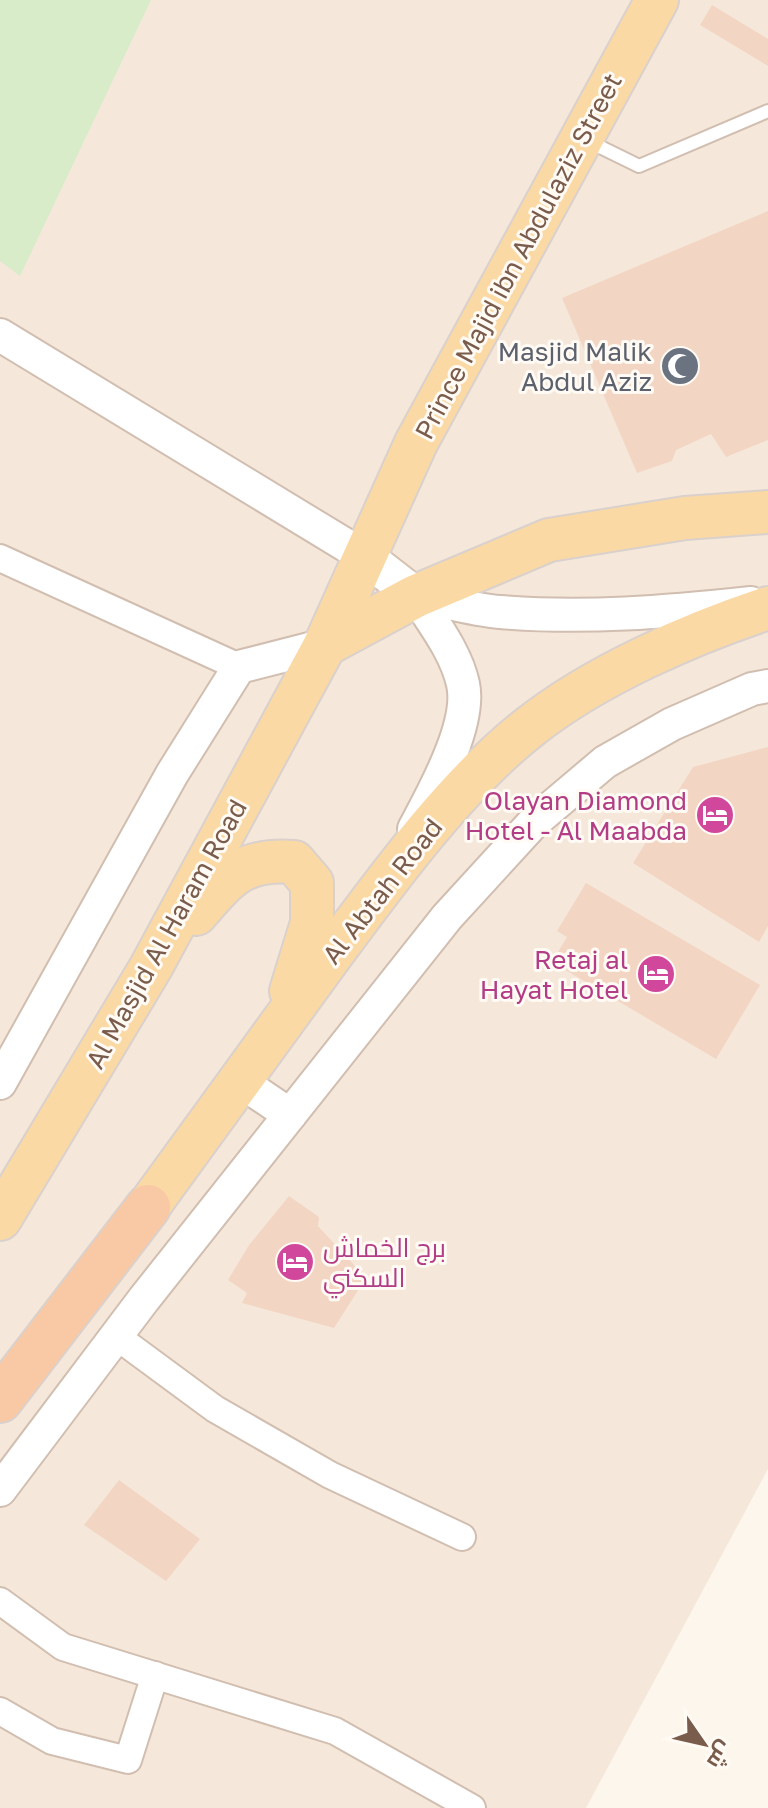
<svg xmlns="http://www.w3.org/2000/svg" width="768" height="1808" font-family="'Golos Text',Cairo,sans-serif">
  <style>
    .residential { fill: #f5e8da }
    .green { fill: #d8ecc9 }
    .building { fill: #f3d5c3 }
    .lines { fill: none; stroke-linecap: round; stroke-linejoin: round }
    .service-casing { stroke: #d1beb0; stroke-width: 16 }
    .minor-casing { stroke: #d1beb0; stroke-width: 30 }
    .tertiary-casing { stroke: #d1beb0; stroke-width: 36 }
    .secondary-casing { stroke: #d6c0b0; stroke-width: 40 }
    .primary-casing { stroke: #dad1cd; stroke-width: 46 }
    .trunk-casing { stroke: #dad1cd; stroke-width: 48 }
    .service { stroke: #fff; stroke-width: 12 }
    .minor { stroke: #fff; stroke-width: 26 }
    .tertiary { stroke: #fff; stroke-width: 32 }
    .secondary { stroke: #fff; stroke-width: 36 }
    .primary { stroke: #fbd9a5; stroke-width: 42 }
    .trunk { stroke: #f9c8a4; stroke-width: 44 }
    .labels { text-anchor: middle; dominant-baseline: central; stroke-width: 6; stroke-linejoin: round; paint-order: stroke }
    .street-label { font-size: 26px; fill: #7a5c4d; stroke: #fffaf3 }
    .worship-label { font-size: 26px; fill: #5b616d; stroke: #fffaf3; text-anchor: end }
    .hotel-label { font-size: 26px; fill: #b23c85; stroke: #fffaf3; text-anchor: end }
  </style>
  <rect width="100%" height="100%" fill="#fdf6ec"/>
  <polygon class="residential" points="0,0 768,0 768,1469 586,1808 0,1808"/>
  <polygon class="green" points="0,0 151,0 20,276 0,261"/>
  <g class="building">
    <polygon points="712,5 768,39 768,66 700,25"/>
    <polygon points="768,211 768,440 726,457 711,434 676,450 672,461 637,473 562,298"/>
    <polygon points="768,747 768,926 759,942 633,863 693,767"/>
    <polygon points="586,883 760,985 716,1059 552,962 567,937 557,931"/>
    <polygon points="289,1196 319,1217 318,1226 366,1278 334,1328 242,1303 247,1293 228,1280 249,1245"/>
    <polygon points="119,1480 200,1539 166,1581 84,1525"/>
  </g>
  <g class="lines">
    <defs>
      <polyline id="service" points="588,141 639,166 768,111"/>
      <g id="minor">
        <polyline points="0,558 239,667"/>
        <polyline points="116,1336 215,1409 330,1475 462,1537"/>
        <polyline points="0,1601 63,1647 335,1731 472,1808"/>
        <polyline points="0,1711 52,1741 128,1760 155,1675"/>
      </g>
      <g id="tertiary">
        <polyline points="0,335 367,558"/>
        <path d="M 416,596 C 444,601 472,610 500,612 C 584,619 667,612 751,603"/>
        <path d="M 414,829 C 433,793 472,724 463,684 C 456,652 433,623 416,596"/>
        <polyline points="240,1081 290,1115"/>
        <polyline points="0,1083 172,774 239,667 325,645"/>
        <polyline points="0,1490 144,1299 447,917 534,822 605,762 672,724 752,689 768,686"/>
      </g>
      <polyline id="secondary" points="367,558 416,596"/>
      <g id="primary">
        <polyline points="325,645 416,596 549,540 685,518 768,512"/>
        <path d="M 196,914 C 228,877 242,858 294,862 L 312,883 L 312,923 L 291,991"/>
        <path d="M 148,1207 C 208,1124 269,1041 329,958 C 386,881 456,784 531,726 C 596,675 690,634 768,608"/>
        <polyline points="0,1219 151,967 325,645 416,443 657,0"/>
      </g>
      <polyline id="trunk" points="0,1400 148,1207"/>
    </defs>
    <use href="#service" class="service-casing"/>
    <use href="#minor" class="minor-casing"/>
    <use href="#tertiary" class="tertiary-casing"/>
    <use href="#secondary" class="secondary-casing"/>
    <use href="#primary" class="primary-casing"/>
    <use href="#trunk" class="trunk-casing"/>
    <use href="#service" class="service"/>
    <use href="#minor" class="minor"/>
    <use href="#tertiary" class="tertiary"/>
    <use href="#secondary" class="secondary"/>
    <use href="#primary" class="primary"/>
    <use href="#trunk" class="trunk"/>
  </g>
  <defs>
    <symbol id="mosque-disc" viewBox="-11 -11 22 22"><circle r="9.5" fill="#6b7280" stroke="#fffaf3"/><path d="M3.5-4.9A6 6 0 1 0 3.5 4.9A5 5 0 1 1 3.5-4.9Z" fill="#fff"/></symbol>
    <symbol id="hotel-disc" viewBox="-11 -11 22 22"><circle r="9.5" fill="#d1479c" stroke="#fffaf3"/><path d="M-6-4.5h1.5V1H6V5H4.5V3h-9V5H-6ZM-4 0a1.8 1.8 0 1 1 3.6 0ZM.5 0V-2.5h3Q6-2.5 6 0Z" fill="#fff"/></symbol>
  </defs>
  <g fill-rule="evenodd">
    <use href="#mosque-disc" x="658" y="344" width="44" height="44"/>
    <use href="#hotel-disc" x="693" y="793" width="44" height="44"/>
    <use href="#hotel-disc" x="634" y="952" width="44" height="44"/>
    <use href="#hotel-disc" x="273" y="1240" width="44" height="44"/>
  </g>
  <g class="labels">
    <g class="street-label">
      <text transform="translate(518 256) rotate(-62)">Prince Majid ibn Abdulaziz Street</text>
      <text transform="translate(382 891) rotate(-52)">Al Abtah Road</text>
      <text transform="translate(166 934) rotate(-61)">Al Masjid Al Haram Road</text>
    </g>
    <g class="worship-label">
      <text x="652" y="351">Masjid Malik<tspan x="652" dy="30">Abdul Aziz</tspan></text>
    </g>
    <g class="hotel-label">
      <text x="687" y="800">Olayan Diamond<tspan x="687" dy="30">Hotel - Al Maabda</tspan></text>
      <text x="628" y="959">Retaj al<tspan x="628" dy="30">Hayat Hotel</tspan></text>
      <text x="323" y="1247" text-anchor="start">برج الخماش<tspan x="323" dy="30">السكني</tspan></text>
    </g>
  </g>
  <g transform="translate(704 1744) rotate(124)" stroke="#fffaf3" stroke-width="6" paint-order="stroke">
  <path d="M0-6L14 30L0 20L-14 30Z" fill="#7a5c4d"/>
  <text y="-12" font-size="22" font-weight="bold" text-anchor="middle" fill="#7a5c4d">ش</text>
  </g>
</svg>
